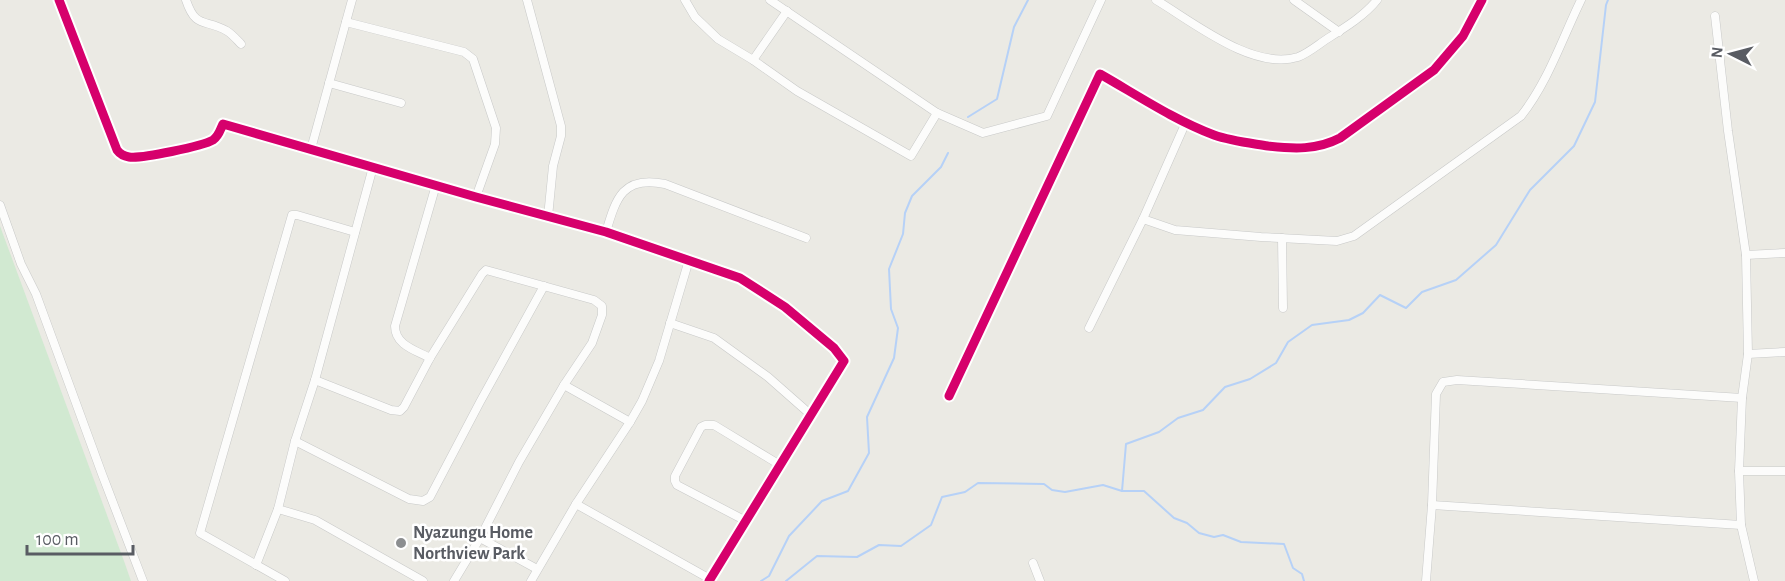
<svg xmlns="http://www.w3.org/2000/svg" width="1785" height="581" font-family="'Alegreya Sans',sans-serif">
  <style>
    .green { fill: #d1e9d1 }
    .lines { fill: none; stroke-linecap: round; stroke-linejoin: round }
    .stream { stroke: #b6d1f7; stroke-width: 2 }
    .minor-casing { stroke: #c8c9c8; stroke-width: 9 }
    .minor { stroke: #fcfcfb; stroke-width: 8 }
    .cycleway-casing { stroke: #fff; stroke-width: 13 }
    .cycleway { stroke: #d6006c; stroke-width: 9 }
    .poi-dot { fill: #8c8e90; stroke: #fff; stroke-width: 2 }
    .labels { text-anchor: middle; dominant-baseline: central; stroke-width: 5; stroke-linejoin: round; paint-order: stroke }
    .poi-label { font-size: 18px; font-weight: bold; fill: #595c63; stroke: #fff; text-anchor: start }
  </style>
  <rect width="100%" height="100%" fill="#ebeae4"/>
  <polygon class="green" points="0,226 124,561 131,581 0,581"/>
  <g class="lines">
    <g class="stream">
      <polyline points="968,117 997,99 1014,27 1028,0"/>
      <polyline points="1122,491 1126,444 1159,432 1178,418 1203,410 1225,387 1250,379 1276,363 1288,342 1312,325 1349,320 1363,313 1380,295 1406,308 1422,292 1456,280 1496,245 1530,190 1574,146 1595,102 1606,5 1608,0"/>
      <polyline points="761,581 769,576 789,536 822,501 848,491 869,453 867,417 894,358 898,328 891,309 889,269 903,234 905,213 912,196 941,167 948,153"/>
      <polyline points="786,581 817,556 857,557 879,545 901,546 931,525 942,497 965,492 978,483 1044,484 1052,490 1065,492 1103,485 1122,491 1144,491 1174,518 1187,523 1199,533 1214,537 1223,535 1241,542 1284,544 1293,568 1302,574 1304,581"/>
    </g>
    <defs>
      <g id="minor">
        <path d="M 59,0 L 117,150 C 120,154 123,156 129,157 C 141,159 203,146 213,140 C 219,136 220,130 223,124 L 476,197 L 606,232 L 740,278 L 785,307 L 834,348 L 844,361 L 709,581"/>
        <path d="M 186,0 C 196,30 205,18 227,31 C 232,34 237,40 241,44"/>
        <polyline points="527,0 561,126 561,136 553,166 548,217"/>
        <polyline points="685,0 695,17 718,39 753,60 797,91 911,156 937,113"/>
        <polyline points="770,0 937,113 983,133 1047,116 1101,0"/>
        <path d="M 1156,0 C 1193,22 1253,71 1298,57 C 1309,53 1320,43 1330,37 C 1346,27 1365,15 1377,0"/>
        <polyline points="1294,0 1339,32"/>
        <polyline points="1715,16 1728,131 1746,255 1748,354 1742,398 1739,471 1741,525 1754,581"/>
        <polyline points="346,22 464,52 473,59 496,128 495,144 476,197"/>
        <polyline points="753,60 787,11"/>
        <polyline points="329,83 401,103"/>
        <polyline points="311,149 352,0"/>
        <polyline points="0,205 21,264 36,294 102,474 143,581"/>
        <path d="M 1143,219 L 1175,230 L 1261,237 L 1337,241 L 1354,236 L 1521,116 C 1548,82 1562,39 1581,0"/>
        <path d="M 606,232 C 616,198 623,175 665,184 L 806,238"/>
        <polyline points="1282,238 1283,308"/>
        <polyline points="1746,255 1785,253"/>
        <polyline points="670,323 714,338 768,377 810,414"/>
        <polyline points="1089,328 1143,219 1186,122"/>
        <polyline points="1748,354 1785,352"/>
        <path d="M 430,358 C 415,350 395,345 395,326 L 436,185"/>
        <polyline points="315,380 391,410 400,411 404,407 430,358 482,274 486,270 594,300 602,306 602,315 592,343 564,385 519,462 480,538 454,581"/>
        <polyline points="564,385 630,422"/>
        <path d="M 949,396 L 1100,74 C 1137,95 1174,120 1214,135 C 1231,141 1250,143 1268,146 C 1294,149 1317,150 1340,138 L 1434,70 L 1463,36 L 1482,0"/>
        <polyline points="295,441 409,499 423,501 430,497 480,402 544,286"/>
        <polyline points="1739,471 1785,471"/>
        <polyline points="576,504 710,579"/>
        <polyline points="1432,505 1741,525"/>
        <polyline points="278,509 315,520 423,581"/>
        <polyline points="746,521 677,485 675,481 675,476 701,427 705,425 714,425 780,465"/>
        <polyline points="480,538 537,569"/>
        <polyline points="1033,563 1040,581"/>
        <polyline points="256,565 278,509 295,441 315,380 373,167"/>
        <polyline points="285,581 200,533 292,215 297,215 355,232"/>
        <polyline points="531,581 576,504 630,422 642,401 659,361 689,260"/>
        <polyline points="1426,581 1432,505 1436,394 1443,382 1457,380 1742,398"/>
      </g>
    </defs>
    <use href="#minor" class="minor-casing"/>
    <use href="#minor" class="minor"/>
    <defs>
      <g id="cycleway">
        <path d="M 59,0 L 117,150 C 120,154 123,156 129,157 C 141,159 203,146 213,140 C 219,136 220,130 223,124 L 476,197 L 606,232 L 740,278 L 785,307 L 834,348 L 844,361 L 709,581"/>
        <path d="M 949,396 L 1100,74 C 1137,95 1174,120 1214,135 C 1231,141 1250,143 1268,146 C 1294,149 1317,150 1340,138 L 1434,70 L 1463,36 L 1482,0"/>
      </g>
    </defs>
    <use href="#cycleway" class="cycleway-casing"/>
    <use href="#cycleway" class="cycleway"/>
  </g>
  <circle class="poi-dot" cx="401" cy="543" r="6"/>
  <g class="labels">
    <g class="poi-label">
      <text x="413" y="533">Nyazungu Home<tspan x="413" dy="21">Northview Park</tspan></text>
    </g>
  </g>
  <g transform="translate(1731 54) rotate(276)" stroke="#ffffff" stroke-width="4.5" paint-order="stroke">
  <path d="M0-4.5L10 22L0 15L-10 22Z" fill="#595c63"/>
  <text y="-9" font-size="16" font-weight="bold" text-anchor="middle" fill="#595c63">N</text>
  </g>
  <path d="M27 545v9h106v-9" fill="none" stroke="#595c63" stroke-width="3"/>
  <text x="36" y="545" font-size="18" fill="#595c63" stroke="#ffffff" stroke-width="4.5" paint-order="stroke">100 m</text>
</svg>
